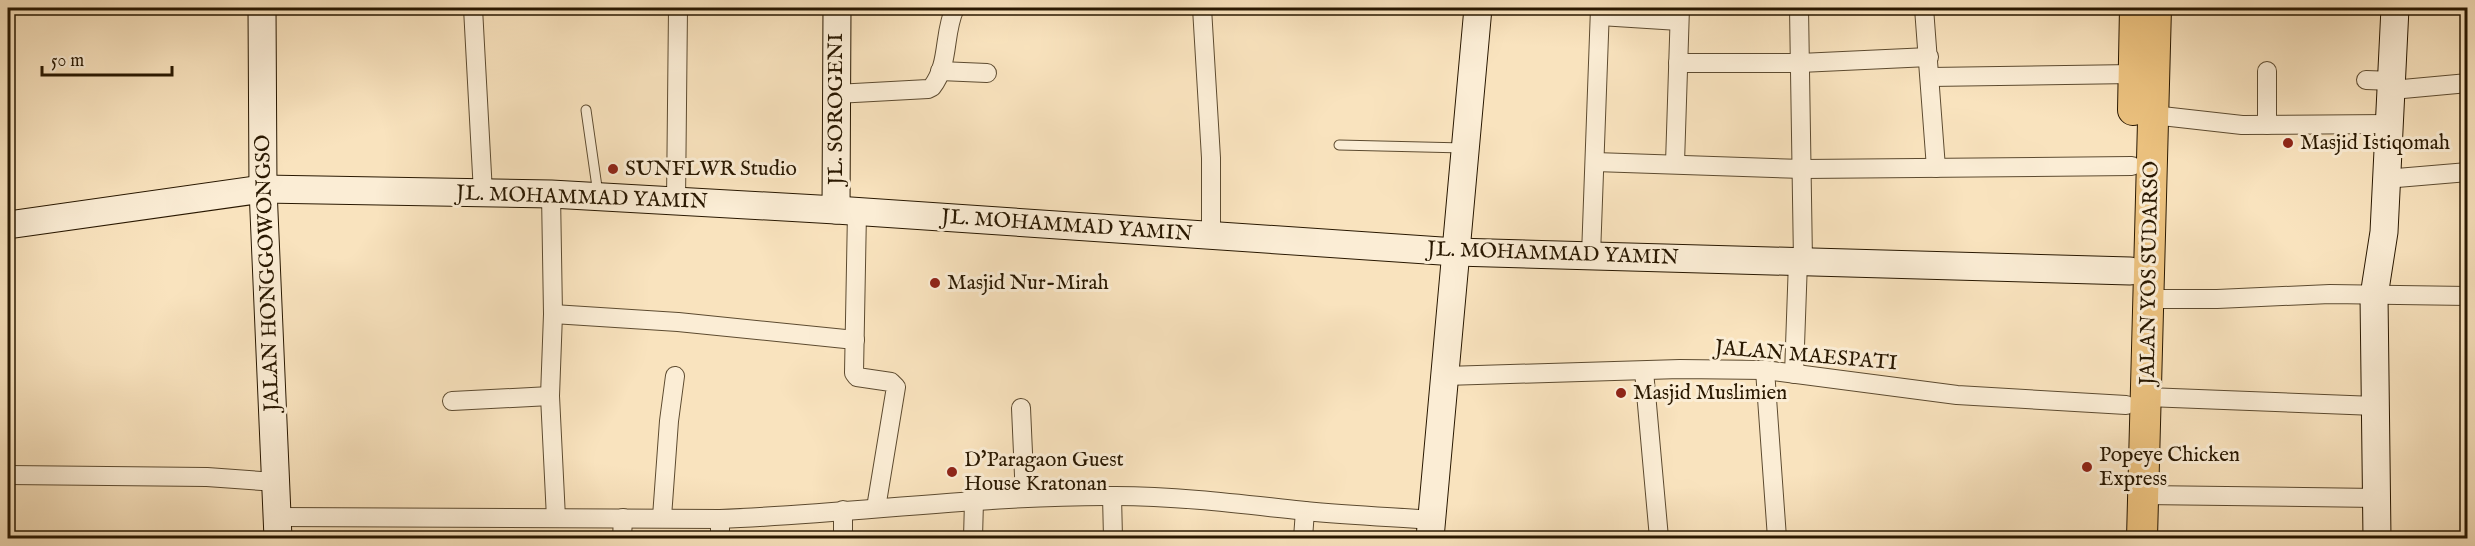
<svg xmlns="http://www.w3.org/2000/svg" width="2475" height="546" font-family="'IM FELL English',serif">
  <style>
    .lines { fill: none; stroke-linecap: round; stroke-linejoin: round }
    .lane-casing { stroke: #5d4b30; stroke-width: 11 }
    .street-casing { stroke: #5d4b30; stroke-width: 20 }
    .secondary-casing { stroke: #291801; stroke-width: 29 }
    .primary-casing { stroke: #291801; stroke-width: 32 }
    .lane { stroke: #fbedd5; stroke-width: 9 }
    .street { stroke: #fbedd5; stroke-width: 18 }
    .secondary { stroke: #fbedd5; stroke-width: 27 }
    .primary { stroke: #ecc27f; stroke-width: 30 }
    .poi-dot { fill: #8f2418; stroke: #fbedd5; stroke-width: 2 }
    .labels { text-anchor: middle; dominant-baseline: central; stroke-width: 6; stroke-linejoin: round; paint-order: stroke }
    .street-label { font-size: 21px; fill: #291801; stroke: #fbedd5 }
    .poi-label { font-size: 21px; fill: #291801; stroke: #fbedd5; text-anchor: start }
  </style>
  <rect width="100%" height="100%" fill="#f9e3be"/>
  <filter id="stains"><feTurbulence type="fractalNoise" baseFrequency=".00333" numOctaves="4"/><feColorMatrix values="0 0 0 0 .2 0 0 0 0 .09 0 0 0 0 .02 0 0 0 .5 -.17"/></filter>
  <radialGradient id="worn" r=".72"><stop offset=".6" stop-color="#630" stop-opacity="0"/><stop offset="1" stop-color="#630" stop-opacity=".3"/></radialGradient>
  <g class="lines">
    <defs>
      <g id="lane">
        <polyline points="586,110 598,194"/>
        <polyline points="1339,145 1464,148"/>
      </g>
      <g id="street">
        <polyline points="473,8 483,193"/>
        <polyline points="1202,8 1211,158 1211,236"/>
        <polyline points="1799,8 1803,261"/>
        <polyline points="1924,8 1936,168"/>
        <polyline points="1600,16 1679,21"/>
        <polyline points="1678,63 1800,63 1929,57"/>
        <polyline points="940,71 987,73"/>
        <polyline points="1930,77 2133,74"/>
        <polyline points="2366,80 2393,81"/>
        <polyline points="2392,90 2468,83"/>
        <path d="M 836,94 L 928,89 L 932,87 C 950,64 943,33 955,8"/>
        <polyline points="2153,115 2242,125 2390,124"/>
        <polyline points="2267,125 2267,71"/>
        <polyline points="1595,162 1803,169 2132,166"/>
        <polyline points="1675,163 1680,8"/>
        <polyline points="2385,179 2468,172"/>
        <polyline points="551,194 553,314 550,396 556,518"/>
        <polyline points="676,201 678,8"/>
        <polyline points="857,212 854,373 857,377 891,382 896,387 876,508"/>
        <polyline points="1591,255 1600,8"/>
        <polyline points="2149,299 2217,299 2330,294 2468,296"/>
        <polyline points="553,314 678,322 855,340"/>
        <polyline points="1765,370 1777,538"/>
        <polyline points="1644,371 1659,538"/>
        <polyline points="1794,374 1798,261"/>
        <polyline points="1445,376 1680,369 1765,370 1957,395 2126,405"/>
        <polyline points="2147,397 2375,406"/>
        <polyline points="452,401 550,396"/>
        <polyline points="1021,408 1025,498"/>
        <polyline points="8,475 207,477 276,482"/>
        <polyline points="2143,495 2377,498"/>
        <polyline points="1112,496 1113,538"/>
        <path d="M 278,517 L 720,519 C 852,514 983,495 1115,496 C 1178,496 1241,504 1305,511 C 1347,515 1389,517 1432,520"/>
        <polyline points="662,517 669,421 675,376"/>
        <polyline points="622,538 623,518"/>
        <polyline points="720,538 720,519"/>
        <polyline points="843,538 843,510"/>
        <polyline points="973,538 974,501"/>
        <polyline points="1303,538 1305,511"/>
      </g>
      <g id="secondary">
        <polyline points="262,8 263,189 278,538"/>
        <polyline points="836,210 837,8"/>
        <polyline points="8,225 263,189 551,194 836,210 1456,252 2130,271"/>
        <polyline points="1430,538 1478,8"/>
        <polyline points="2377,538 2374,296 2384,232 2395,8"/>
      </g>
      <g id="primary">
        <polyline points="2133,110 2135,8"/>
        <polyline points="2142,538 2156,8"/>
      </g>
    </defs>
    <use href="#lane" class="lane-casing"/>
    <use href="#street" class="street-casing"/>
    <use href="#secondary" class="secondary-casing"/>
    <use href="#primary" class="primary-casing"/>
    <use href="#lane" class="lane"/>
    <use href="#street" class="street"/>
    <use href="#secondary" class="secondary"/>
    <use href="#primary" class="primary"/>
  </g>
  <g class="poi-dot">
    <circle cx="2288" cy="143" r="6"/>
    <circle cx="613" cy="169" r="6"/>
    <circle cx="935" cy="283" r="6"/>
    <circle cx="1621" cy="393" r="6"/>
    <circle cx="2087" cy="467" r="6"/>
    <circle cx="952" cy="472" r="6"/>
  </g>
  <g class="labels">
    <g class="street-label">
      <text transform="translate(836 109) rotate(-90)">JL. SOROGENI</text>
      <text transform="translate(582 198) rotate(2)">JL. MOHAMMAD YAMIN</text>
      <text transform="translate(1067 226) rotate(4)">JL. MOHAMMAD YAMIN</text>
      <text transform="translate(1553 254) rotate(2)">JL. MOHAMMAD YAMIN</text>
      <text transform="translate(268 273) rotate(-92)">JALAN HONGGOWONGSO</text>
      <text transform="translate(2150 273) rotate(-89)">JALAN YOS SUDARSO</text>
      <text transform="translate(1806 356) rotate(5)">JALAN MAESPATI</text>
    </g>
    <g class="poi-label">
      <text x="2300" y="143">Masjid Istiqomah</text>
      <text x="625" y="169">SUNFLWR Studio</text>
      <text x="947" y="283">Masjid Nur-Mirah</text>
      <text x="1633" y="393">Masjid Muslimien</text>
      <text x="2099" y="455">Popeye Chicken<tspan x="2099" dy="24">Express</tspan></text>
      <text x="964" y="460">D'Paragaon Guest<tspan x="964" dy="24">House Kratonan</tspan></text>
    </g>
  </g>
  <rect width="2475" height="546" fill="none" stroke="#f9e3be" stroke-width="30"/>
  <rect x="9" y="9" width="2457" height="528" fill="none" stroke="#291801" stroke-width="3"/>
  <rect x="15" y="15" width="2445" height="516" fill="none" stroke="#291801" stroke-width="1.5"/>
  <path d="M42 66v9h130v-9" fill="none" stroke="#291801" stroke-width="3"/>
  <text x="51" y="66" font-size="18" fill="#291801" stroke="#fbedd5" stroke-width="4.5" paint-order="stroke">50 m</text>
  <rect width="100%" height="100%" filter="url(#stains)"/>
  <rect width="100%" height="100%" fill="url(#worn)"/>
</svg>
